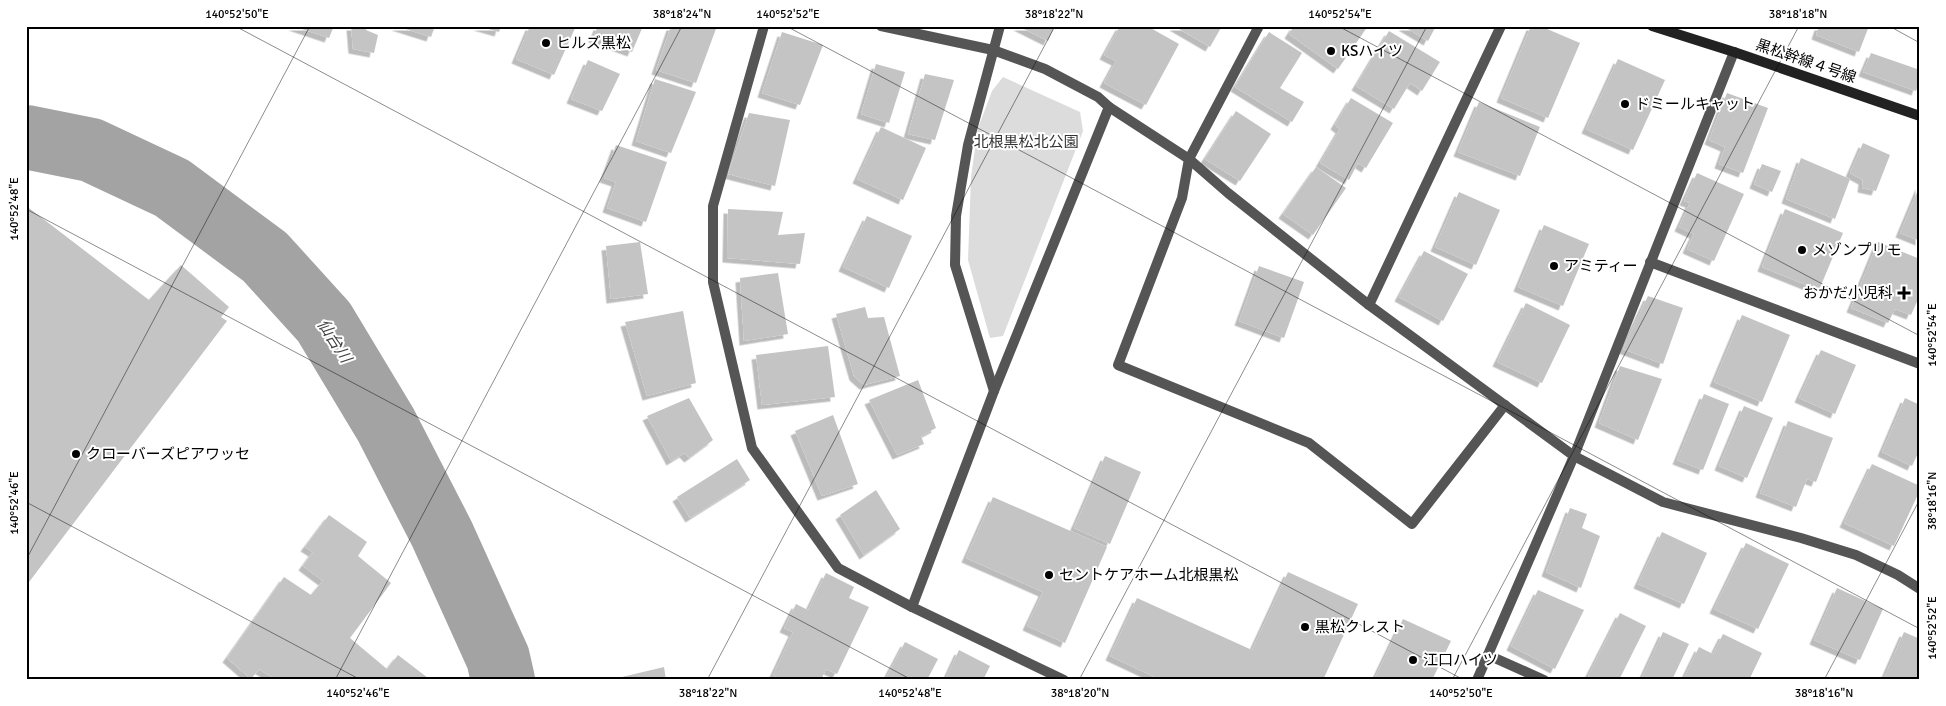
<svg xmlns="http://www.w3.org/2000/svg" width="1946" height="706" font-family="Signika,'Noto Sans JP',sans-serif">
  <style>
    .green { fill: #dcdcdc }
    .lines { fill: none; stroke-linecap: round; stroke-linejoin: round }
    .river { stroke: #a3a3a3; stroke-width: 64 }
    .building { fill: #c4c4c4; filter: url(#shadow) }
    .street { stroke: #555; stroke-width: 10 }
    .secondary { stroke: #222; stroke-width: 10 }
    .ticks { fill: none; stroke: #000; stroke-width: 1; stroke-opacity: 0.45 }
    .poi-dot { fill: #000; stroke: #fff; stroke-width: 2 }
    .labels { text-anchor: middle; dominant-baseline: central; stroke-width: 4; stroke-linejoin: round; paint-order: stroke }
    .poi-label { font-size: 15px; fill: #000; stroke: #fff; text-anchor: start }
    .street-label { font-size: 15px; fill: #000; stroke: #fff }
    .park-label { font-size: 15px; fill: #333; stroke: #fff }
    .water-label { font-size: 16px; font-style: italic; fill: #444; stroke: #fff }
    .neatline { fill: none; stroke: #000; stroke-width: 2 }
    .ticks-label { font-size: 12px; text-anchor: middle; fill: #000 }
  </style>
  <defs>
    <filter id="shadow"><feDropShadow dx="-4.5" dy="4.5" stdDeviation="0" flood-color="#0004"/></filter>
  </defs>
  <rect width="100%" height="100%" fill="#fff"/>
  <polygon class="green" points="1003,77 1080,112 1083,131 1003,336 990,338 968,260 971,177 978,128 992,91"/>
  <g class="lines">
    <polyline class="river" points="26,137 91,150 172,188 265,257 324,322 386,425 442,534 498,658 503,680"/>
  </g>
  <g class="building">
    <polygon points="293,26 334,26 329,38"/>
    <polygon points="351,26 367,26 366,30 378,35 374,53 353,49"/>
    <polygon points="396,26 435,26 431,37"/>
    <polygon points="478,26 501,26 499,32"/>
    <polygon points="530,26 576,26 554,75 516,59"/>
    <polygon points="598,26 643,26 632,52 593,38"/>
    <polygon points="671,26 717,26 696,83 656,70"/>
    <polygon points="1018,26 1055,26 1048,41"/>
    <polygon points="1120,26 1147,26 1179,44 1146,105 1104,83 1116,61 1104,55"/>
    <polygon points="1174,26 1222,26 1210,47"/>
    <polygon points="1294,26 1368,26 1338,69 1289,34"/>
    <polygon points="1403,26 1436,26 1428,41"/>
    <polygon points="1531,26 1540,26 1580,43 1548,118 1501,98"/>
    <polygon points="1819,26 1869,26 1859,52 1816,35"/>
    <polygon points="1389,31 1440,62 1422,91 1410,83 1394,109 1356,86"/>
    <polygon points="782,32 823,45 800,105 762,93"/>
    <polygon points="1269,32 1302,53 1280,88 1304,102 1292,122 1235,87"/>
    <polygon points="1871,53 1920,70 1920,80 1916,91 1863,72"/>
    <polygon points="1618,59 1665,80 1633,150 1586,129"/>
    <polygon points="588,60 620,74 602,111 571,99"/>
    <polygon points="876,64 905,72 889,123 861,114"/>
    <polygon points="925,74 954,80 935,140 908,134"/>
    <polygon points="655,79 696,92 671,153 636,141"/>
    <polygon points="1727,93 1768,108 1743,173 1719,164 1725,147 1709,140"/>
    <polygon points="1351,98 1393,123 1366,168 1358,163 1349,180 1320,163 1340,129 1335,125"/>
    <polygon points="1479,102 1540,127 1520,176 1458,152"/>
    <polygon points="1236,111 1271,134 1240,181 1205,159"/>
    <polygon points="749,113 790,120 775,186 728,174"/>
    <polygon points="881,127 926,148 903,200 857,179"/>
    <polygon points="1863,143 1890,155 1876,191 1862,188 1863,180 1850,173"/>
    <polygon points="616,145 667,162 646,222 607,208 616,182 604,178"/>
    <polygon points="1801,158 1850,179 1835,219 1786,199"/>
    <polygon points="1762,164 1781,171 1772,192 1754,184"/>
    <polygon points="1316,167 1346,188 1313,235 1283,214"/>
    <polygon points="1697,173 1744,194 1714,261 1687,249 1694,234 1679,227 1690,203 1684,201"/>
    <polygon points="1920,185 1920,241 1900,233"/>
    <polygon points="1459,192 1500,210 1476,265 1435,247"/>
    <polygon points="29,208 149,300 181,265 229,307 221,317 227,321 26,586 26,211"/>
    <polygon points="728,209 783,212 778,235 805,233 800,264 727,258"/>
    <polygon points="1785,209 1843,233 1819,290 1762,267"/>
    <polygon points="867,216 912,236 889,288 843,267"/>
    <polygon points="1544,225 1589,244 1563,306 1518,287"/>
    <polygon points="640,242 648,294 611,299 606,246"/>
    <polygon points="1878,242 1920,259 1920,295 1911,315 1895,309 1888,323 1851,308"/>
    <polygon points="1424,251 1468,274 1443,321 1399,297"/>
    <polygon points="1259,266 1304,282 1284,338 1239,321"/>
    <polygon points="778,273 788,334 744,341 740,278"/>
    <polygon points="1648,296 1683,308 1663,364 1623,349"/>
    <polygon points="1526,303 1570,325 1542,383 1497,362"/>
    <polygon points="865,307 868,318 884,317 900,376 864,385 854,376 836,314"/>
    <polygon points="683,311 696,383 647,396 625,322"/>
    <polygon points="1742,315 1790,335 1762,402 1714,382"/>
    <polygon points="828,346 835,397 762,405 756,355"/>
    <polygon points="1821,350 1856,365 1835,414 1799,398"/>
    <polygon points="1620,366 1662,379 1638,440 1599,423"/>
    <polygon points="918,380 936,428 921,436 924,444 897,455 869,400"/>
    <polygon points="1704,394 1729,404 1703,470 1677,460"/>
    <polygon points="689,398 713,440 689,458 684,453 671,461 647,416"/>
    <polygon points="1905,398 1920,405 1920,449 1912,466 1882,452"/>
    <polygon points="1744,406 1773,418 1747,478 1719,466"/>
    <polygon points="833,415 858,484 822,496 795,431"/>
    <polygon points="1788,421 1833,438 1816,482 1807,479 1796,507 1760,493"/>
    <polygon points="1105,456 1141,472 1110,544 1074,528"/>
    <polygon points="737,459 750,480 690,518 677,497"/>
    <polygon points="1872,464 1920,486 1920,490 1894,546 1844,523"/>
    <polygon points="876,490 900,529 864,555 840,515"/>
    <polygon points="993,497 1107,547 1065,643 1027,626 1043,592 966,558"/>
    <polygon points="1570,508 1587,514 1582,528 1600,536 1581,588 1546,572"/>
    <polygon points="329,515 367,542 358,556 391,583 350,638 387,669 398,655 428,678 426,680 272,680 273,678 259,669 251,679 227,658 284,577 311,595 323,581 303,566 313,552 305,547"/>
    <polygon points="1662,532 1707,553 1684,604 1638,584"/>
    <polygon points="1746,543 1789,564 1758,629 1714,609"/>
    <polygon points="1288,572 1358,604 1323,680 1161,680 1110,656 1137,598 1252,650"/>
    <polygon points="826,573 854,587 849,598 869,607 837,674 826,669 821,680 782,680 773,675 793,632 784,628 796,604 808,610"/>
    <polygon points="1837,588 1883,609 1860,660 1814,640"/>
    <polygon points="1538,590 1584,610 1555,669 1511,646"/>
    <polygon points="1620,613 1646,626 1619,680 1594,680 1588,676"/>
    <polygon points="1403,619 1451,641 1432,680 1374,680"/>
    <polygon points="1663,632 1689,644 1672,680 1641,680"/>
    <polygon points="1904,632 1920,639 1920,680 1883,680"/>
    <polygon points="1723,634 1762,653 1749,680 1683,680 1699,647 1713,654"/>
    <polygon points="905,642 938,659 927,680 885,680"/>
    <polygon points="959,650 990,666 983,680 945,680"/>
    <polygon points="664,667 666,680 623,680 622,677"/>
  </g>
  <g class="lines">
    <g class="street">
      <polyline points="764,26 713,206 713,282 752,448 838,568 912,607"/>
      <polyline points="881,26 993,50 1045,69 1098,97 1109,107 1189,159 1228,193 1369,305 1574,456 1663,502 1801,538 1856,555 1898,575 1920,589"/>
      <polyline points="1259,26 1189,159 1182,198 1118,365 1309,443 1412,524 1505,405"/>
      <polyline points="1650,262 1920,364"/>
      <polyline points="1369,305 1501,26"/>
      <polyline points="994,391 955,265 956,216 968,145 1000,26"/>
      <polyline points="1488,655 1544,680"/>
      <polyline points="1064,680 912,607 994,391 1109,107"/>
      <polyline points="1477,680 1574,456 1734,52"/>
    </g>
    <polyline class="secondary" points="1652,26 1734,52 1920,116"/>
  </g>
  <path class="ticks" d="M 235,26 L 1464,680M 786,26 L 1920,629M 1338,26 L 1920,336M 1889,26 L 1920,43M 26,209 L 912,680M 26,502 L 361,680M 26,560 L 310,26M 335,680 L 682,26M 707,680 L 1055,26M 1079,680 L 1427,26M 1452,680 L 1799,26M 1824,680 L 1920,499"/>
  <g class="poi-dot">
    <circle cx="546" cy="43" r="5"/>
    <circle cx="1331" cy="51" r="5"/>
    <circle cx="1625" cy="104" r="5"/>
    <circle cx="1802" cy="250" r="5"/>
    <circle cx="1554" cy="266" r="5"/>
    <path d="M1901.5 285.5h5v5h5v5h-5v5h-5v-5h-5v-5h5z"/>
    <circle cx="76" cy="454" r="5"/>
    <circle cx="1049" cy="575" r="5"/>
    <circle cx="1305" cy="627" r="5"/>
    <circle cx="1413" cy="660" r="5"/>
  </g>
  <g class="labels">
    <g class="poi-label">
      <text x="556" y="43">ヒルズ黒松</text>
      <text x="1341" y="51">KSハイツ</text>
      <text x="1635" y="104">ドミールキャット</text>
      <text x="1812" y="250">メゾンプリモ</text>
      <text x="1564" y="266">アミティー</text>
      <text x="1893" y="293" text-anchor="end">おかだ小児科</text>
      <text x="86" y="454">クローバーズピアワッセ</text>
      <text x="1059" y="575">セントケアホーム北根黒松</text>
      <text x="1315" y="627">黒松クレスト</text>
      <text x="1423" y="660">江口ハイツ</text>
    </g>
    <g class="street-label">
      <text transform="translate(1806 61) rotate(19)">黒松幹線４号線</text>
    </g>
    <g class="park-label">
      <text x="1026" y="142">北根黒松北公園</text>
    </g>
    <g class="water-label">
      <text transform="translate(334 341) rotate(57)">仙台川</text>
    </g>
  </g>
  <rect width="1946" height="706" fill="none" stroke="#ffffff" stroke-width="55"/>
  <rect x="28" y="28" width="1890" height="650" class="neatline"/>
  <g class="ticks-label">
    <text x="237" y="18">140°52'50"E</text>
    <text x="682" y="18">38°18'24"N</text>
    <text x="788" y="18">140°52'52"E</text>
    <text x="1054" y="18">38°18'22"N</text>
    <text x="1340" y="18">140°52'54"E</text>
    <text x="1798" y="18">38°18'18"N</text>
    <text transform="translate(14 209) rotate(-90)" y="4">140°52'48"E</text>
    <text transform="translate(1932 335) rotate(-90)" y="4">140°52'54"E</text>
    <text transform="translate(1932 501) rotate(-90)" y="4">38°18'16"N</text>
    <text transform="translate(14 503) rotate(-90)" y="4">140°52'46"E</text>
    <text transform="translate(1932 628) rotate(-90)" y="4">140°52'52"E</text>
    <text x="358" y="697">140°52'46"E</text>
    <text x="708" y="697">38°18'22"N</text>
    <text x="910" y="697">140°52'48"E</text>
    <text x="1080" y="697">38°18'20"N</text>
    <text x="1461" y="697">140°52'50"E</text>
    <text x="1824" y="697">38°18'16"N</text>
  </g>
</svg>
